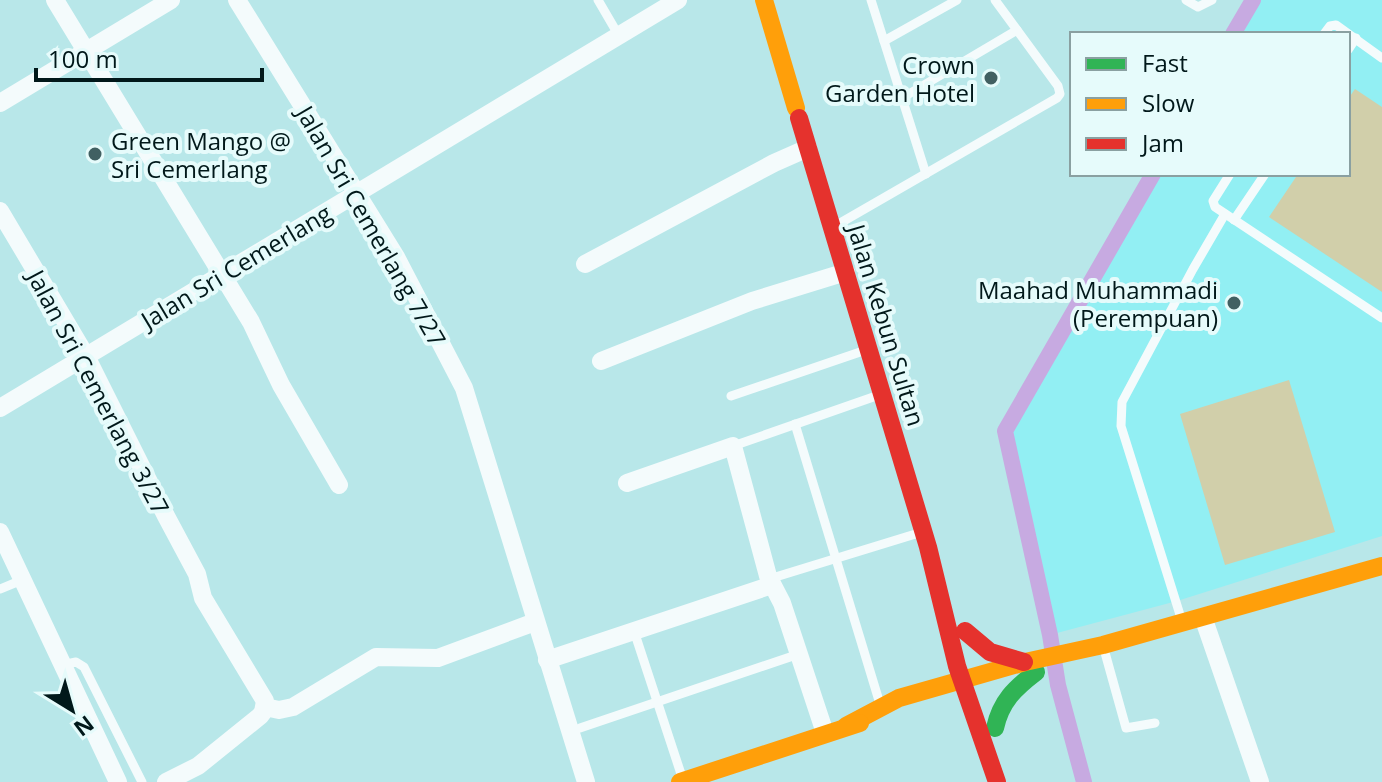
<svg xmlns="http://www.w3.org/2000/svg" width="1382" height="782" font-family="'Open Sans',sans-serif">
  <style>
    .built { fill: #92eff3 }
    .green { fill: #d1cfaa }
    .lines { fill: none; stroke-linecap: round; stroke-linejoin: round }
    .canal { stroke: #c7aae1; stroke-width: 16 }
    .lane { stroke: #f4fbfc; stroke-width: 9 }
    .street { stroke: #f4fbfc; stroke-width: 18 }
    .fast { stroke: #30b455; stroke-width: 18 }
    .slow { stroke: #ff9f0a; stroke-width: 18 }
    .jam { stroke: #e5322d; stroke-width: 18 }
    .poi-dot { fill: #416062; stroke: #e6fbfb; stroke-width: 3 }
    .labels { text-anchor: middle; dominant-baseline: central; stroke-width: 8; stroke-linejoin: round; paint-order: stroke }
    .poi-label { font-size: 24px; fill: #01181a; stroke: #e6fbfb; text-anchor: end }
    .street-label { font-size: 24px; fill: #01181a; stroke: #e6fbfb }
  </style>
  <rect width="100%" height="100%" fill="#b8e7e9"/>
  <polygon class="built" points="1261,0 1382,0 1382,536 1177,601 1057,633 1012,431 1161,174 1348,174 1348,34 1242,34"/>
  <g class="green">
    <polygon points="1355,89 1382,107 1382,292 1269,217 1298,174 1348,174 1348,99"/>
    <polygon points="1289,380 1335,532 1225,565 1180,414"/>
  </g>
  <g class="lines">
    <g class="canal">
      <polyline points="1233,34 1253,0"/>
      <polyline points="1084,782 1058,685 1050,635 1005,431 1153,174"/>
    </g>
    <g class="lane">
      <polyline points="598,0 619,36"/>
      <polyline points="871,0 926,174"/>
      <polyline points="1186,0 1198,7 1212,0"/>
      <polyline points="1324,34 1330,26 1336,25 1382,58"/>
      <polyline points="884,41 957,0"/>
      <polyline points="1348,50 1356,38"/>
      <polyline points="902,98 1017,30"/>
      <polyline points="1230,174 1213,201 1215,207 1382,318"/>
      <polyline points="1234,220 1265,174"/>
      <polyline points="835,226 1057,98 1060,94 1058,86 995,0"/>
      <polyline points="731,396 866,350"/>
      <polyline points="795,424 880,704"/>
      <polyline points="733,446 879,395"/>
      <polyline points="769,579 922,532"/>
      <polyline points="0,589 22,580"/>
      <polyline points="1181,618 1121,426 1122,402 1193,269 1225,214"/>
      <polyline points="634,631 683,780"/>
      <polyline points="1104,649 1126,728 1155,723"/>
      <polyline points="62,665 76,662 84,667 142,782"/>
      <polyline points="580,728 799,654"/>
    </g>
    <g class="street">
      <polyline points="55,0 251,322 281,385 339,485"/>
      <polyline points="237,0 396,257 464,388 586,782"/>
      <polyline points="0,103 171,0"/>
      <polyline points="0,211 86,356 166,516 197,574 203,598 265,701 263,712 260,716 198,766 166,782"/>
      <polyline points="585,264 774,163 808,148"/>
      <polyline points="601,361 752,301 846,272"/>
      <polyline points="0,408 678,0"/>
      <polyline points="627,483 733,446 768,576 782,603 825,733"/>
      <polyline points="0,532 118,782"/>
      <polyline points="1203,617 1260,782"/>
      <polyline points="547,660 772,585"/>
      <polyline points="265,707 279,710 293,707 376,657 438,658 535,622"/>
    </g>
    <path class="fast" d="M 995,728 C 1001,701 1015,688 1036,672"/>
    <g class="slow">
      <polyline points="764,0 796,108"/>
      <polyline points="846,726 899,698 1025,662 1103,645 1382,566"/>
      <polyline points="680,782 860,723"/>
    </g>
    <g class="jam">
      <polyline points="799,118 928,547 957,666 997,782"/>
      <polyline points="965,631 990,652 1024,662"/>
    </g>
  </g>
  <g class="poi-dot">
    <circle cx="991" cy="78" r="8"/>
    <circle cx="95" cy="154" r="8"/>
    <circle cx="1234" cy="303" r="8"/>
  </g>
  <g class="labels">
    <g class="poi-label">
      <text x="975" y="64">Crown<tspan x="975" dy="28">Garden Hotel</tspan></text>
      <text x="111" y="140" text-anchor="start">Green Mango @<tspan x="111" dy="28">Sri Cemerlang</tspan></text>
      <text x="1218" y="289">Maahad Muhammadi<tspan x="1218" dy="28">(Perempuan)</tspan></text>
    </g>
    <g class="street-label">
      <text transform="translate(372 226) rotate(60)">Jalan Sri Cemerlang 7/27</text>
      <text transform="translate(236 266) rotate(-31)">Jalan Sri Cemerlang</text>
      <text transform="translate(887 325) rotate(73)">Jalan Kebun Sultan</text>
      <text transform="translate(99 392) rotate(62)">Jalan Sri Cemerlang 3/27</text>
    </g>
  </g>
  <rect x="1070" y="32" width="280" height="144" fill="#e6fbfb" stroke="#8aa0a1" stroke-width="2"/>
  <rect x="1086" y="58" width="40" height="12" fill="#30b455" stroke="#8aa0a1" stroke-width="2"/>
  <text x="1142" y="72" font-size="24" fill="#01181a">Fast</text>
  <rect x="1086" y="98" width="40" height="12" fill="#ff9f0a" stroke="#8aa0a1" stroke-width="2"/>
  <text x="1142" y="112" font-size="24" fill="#01181a">Slow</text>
  <rect x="1086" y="138" width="40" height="12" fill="#e5322d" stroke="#8aa0a1" stroke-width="2"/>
  <text x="1142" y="152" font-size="24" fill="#01181a">Jam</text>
  <g transform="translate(72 710) rotate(143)" stroke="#e6fbfb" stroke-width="6" paint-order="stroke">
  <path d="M0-6L14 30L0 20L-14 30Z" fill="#01181a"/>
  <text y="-12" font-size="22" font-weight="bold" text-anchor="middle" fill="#01181a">N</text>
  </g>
  <path d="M36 68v12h226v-12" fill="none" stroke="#01181a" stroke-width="4"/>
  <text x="48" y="68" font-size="24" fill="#01181a" stroke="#e6fbfb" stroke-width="6" paint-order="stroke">100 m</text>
</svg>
